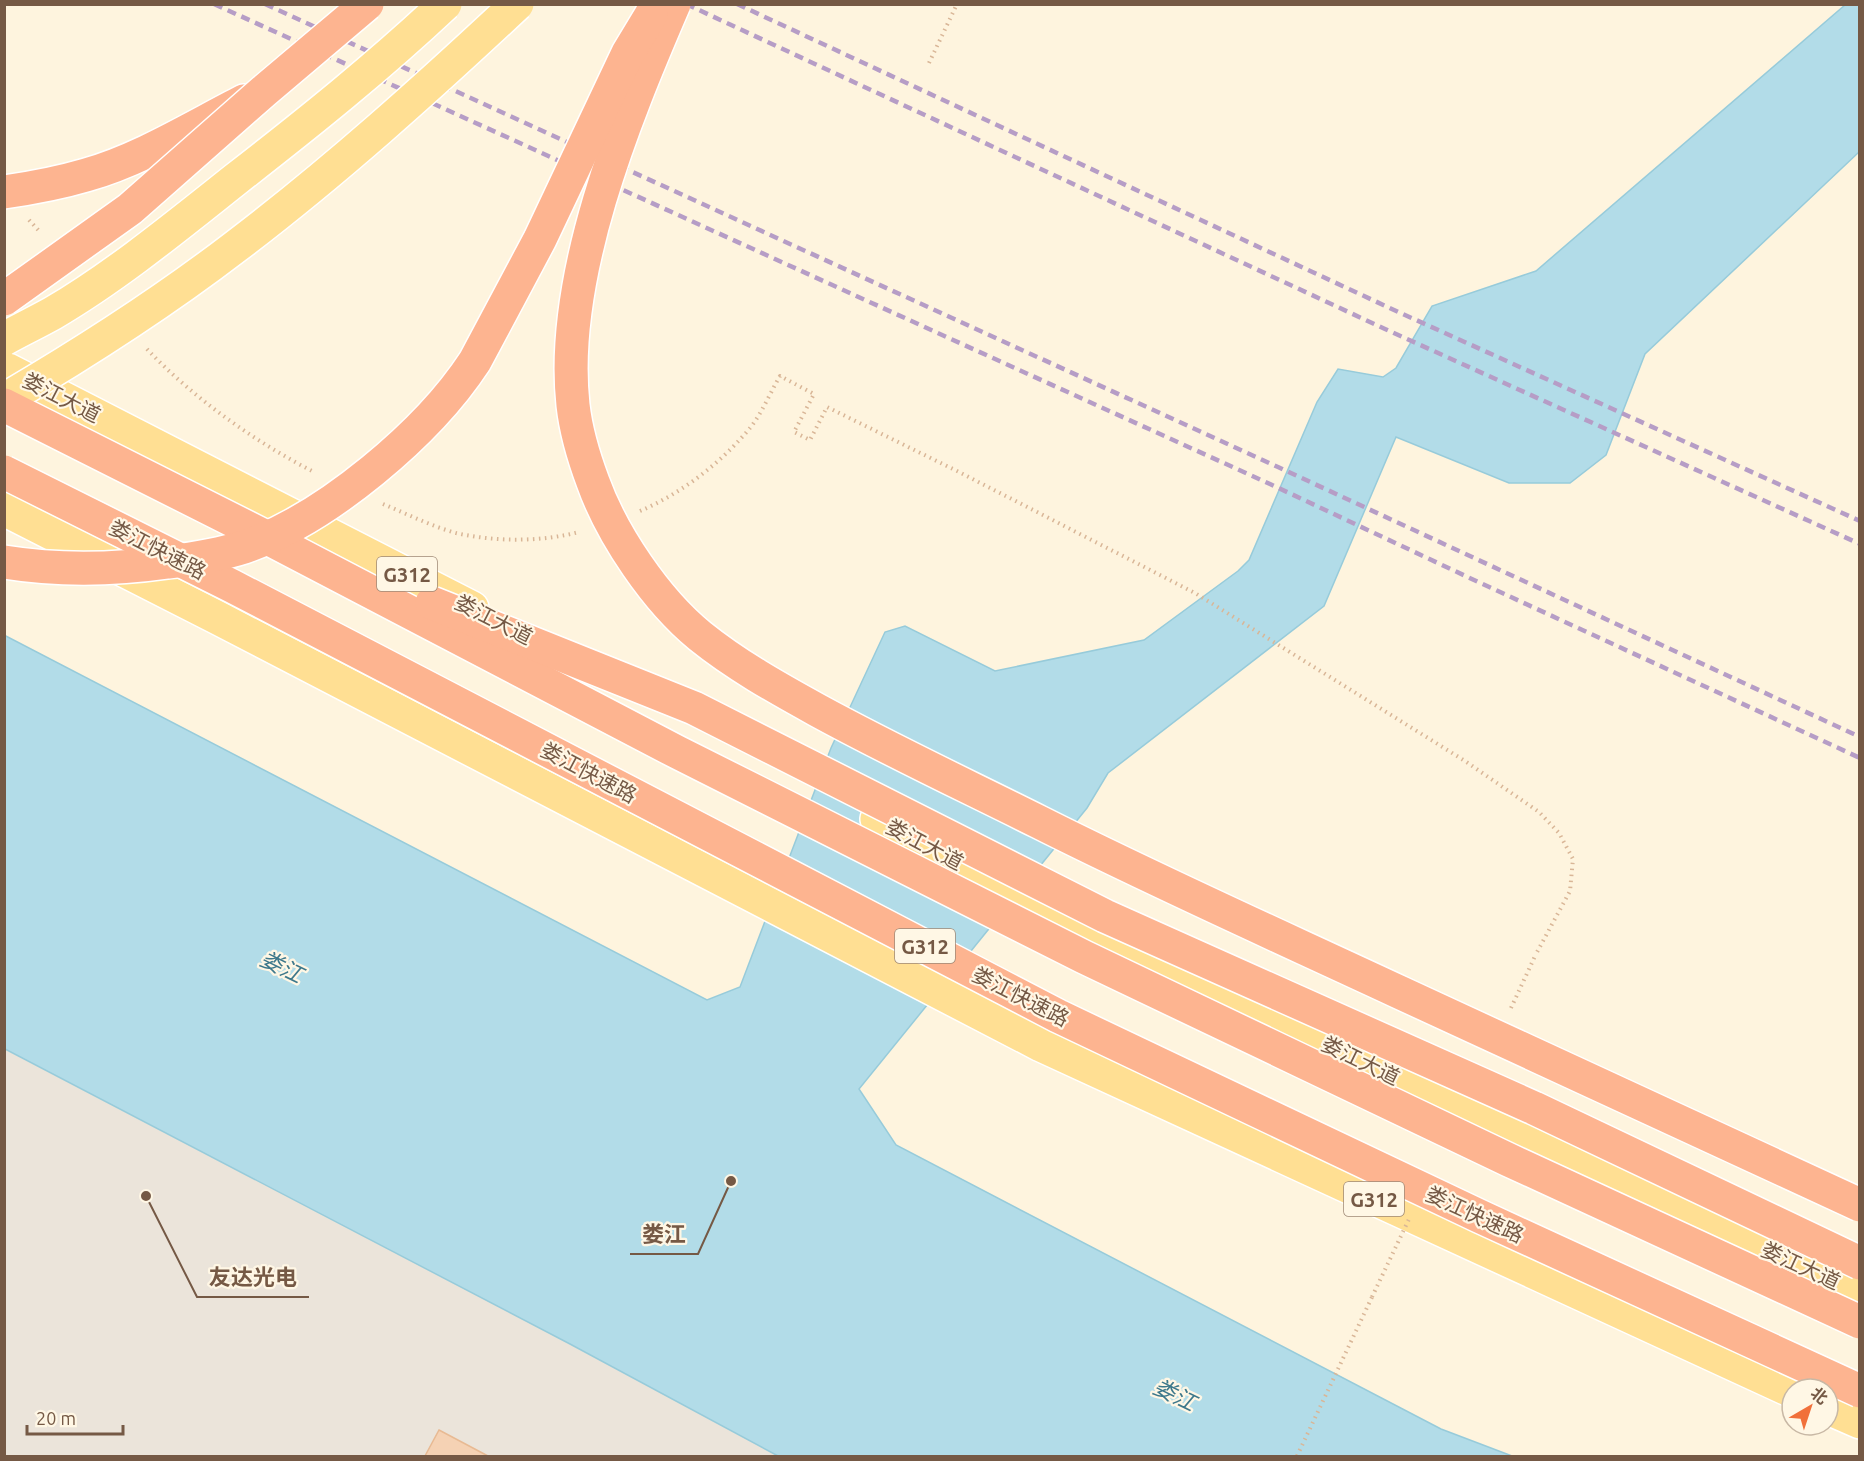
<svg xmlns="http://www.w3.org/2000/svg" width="1864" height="1461" font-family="Ubuntu,'Noto Sans SC',sans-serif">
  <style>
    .industrial { fill: #ebe4da }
    .water { fill: #b2dce8; stroke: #97cbda; stroke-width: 1.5 }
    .building { fill: #f5d2b4; stroke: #e8ba93; stroke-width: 1.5 }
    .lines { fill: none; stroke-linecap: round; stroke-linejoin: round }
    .major-casing { stroke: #fff; stroke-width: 36 }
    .highway-casing { stroke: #fff; stroke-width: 36 }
    .path { stroke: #d9b697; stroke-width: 4; stroke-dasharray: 1.5 4.5; stroke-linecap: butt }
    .major { stroke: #ffdf93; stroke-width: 33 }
    .highway { stroke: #fdb490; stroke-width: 33 }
    .rail { stroke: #b69dc6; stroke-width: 4.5; stroke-dasharray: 9 6; stroke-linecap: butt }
    .major-bridge-casing { stroke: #fff; stroke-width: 36; stroke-linecap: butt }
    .highway-bridge-casing { stroke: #fff; stroke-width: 36; stroke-linecap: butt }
    .path-bridge { stroke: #d9b697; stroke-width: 4; stroke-dasharray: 1.5 4.5; stroke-linecap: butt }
    .major-bridge { stroke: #ffdf93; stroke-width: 33 }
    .highway-bridge { stroke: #fdb490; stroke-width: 33 }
    .labels { text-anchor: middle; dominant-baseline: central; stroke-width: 4.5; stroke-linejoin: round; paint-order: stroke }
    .shield { fill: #fff7e5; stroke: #9e8875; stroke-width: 1.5 }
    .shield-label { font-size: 20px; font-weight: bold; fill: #755945 }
    .street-label { font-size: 21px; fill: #755945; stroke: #fff7e5 }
    .water-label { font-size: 22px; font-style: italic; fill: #3d788b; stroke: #fff7e5 }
    .leader { fill: none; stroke: #755945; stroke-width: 2 }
    .callout-dot { fill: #755945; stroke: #fff7e5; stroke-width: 2 }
    .callout-label { font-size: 22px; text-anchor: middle; font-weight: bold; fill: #755945; stroke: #fff7e5; stroke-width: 4.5; stroke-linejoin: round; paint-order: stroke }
  </style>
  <rect width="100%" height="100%" fill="#fef4de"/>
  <polygon class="industrial" points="4,1049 570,1344 778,1456 5,1456"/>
  <polygon class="water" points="1845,5 1859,5 1859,152 1645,354 1606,455 1570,483 1509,483 1396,437 1324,606 1108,773 1087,808 859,1089 896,1145 1441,1429 1512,1456 778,1456 570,1344 5,1049 4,635 707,1000 740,987 831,748 885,632 905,626 995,671 1144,640 1238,571 1249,560 1317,402 1338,369 1383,377 1396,368 1432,306 1536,271"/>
  <polygon class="building" points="439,1430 488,1456 425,1456"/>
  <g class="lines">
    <defs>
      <g id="major">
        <polyline points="4,368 472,608"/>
        <polyline points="4,509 218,618 1041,1045 1792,1391"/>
        <polyline points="877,819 1098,934 1519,1136 1860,1291"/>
        <polyline points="1828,1408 1860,1422"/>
      </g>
      <path id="highway" d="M 4,192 C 32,188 59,183 86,175 C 140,160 193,127 244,101"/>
    </defs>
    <use href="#major" class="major-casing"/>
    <use href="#highway" class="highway-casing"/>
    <g class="path">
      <polyline points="929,63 957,4"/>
      <polyline points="29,220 41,233"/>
      <path d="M 147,349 C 192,397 255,442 314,472"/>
      <path d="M 383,504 C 407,514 431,526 456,533 C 495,542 541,542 579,532"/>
      <path d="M 640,511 C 682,493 721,463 750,428 C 762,413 770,393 780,376 L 814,394 L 794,432 L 810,440 L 827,407 L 959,472 L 1195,593 L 1465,761 L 1539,812 L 1559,833 L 1573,859 L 1570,891 L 1536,954"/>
      <polyline points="1297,1456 1372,1297"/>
    </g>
    <use href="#major" class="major"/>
    <use href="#highway" class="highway"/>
    <g class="rail">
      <polyline points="214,4 1270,484 1474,580 1860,758"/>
      <polyline points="265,4 1278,467 1860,737"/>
      <polyline points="686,4 1385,329 1860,544"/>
      <polyline points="737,4 1394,310 1860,521"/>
    </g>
    <defs>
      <g id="major-bridge">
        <path d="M 4,339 C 20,330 37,322 53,313 C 116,276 178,225 236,179 C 308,123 378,67 445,4"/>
        <path d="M 4,400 C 84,353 162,303 235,247 C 334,172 426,89 517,4"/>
      </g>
      <g id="highway-bridge">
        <path d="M 674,4 C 624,120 559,278 573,405 C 576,432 584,458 593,482 C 612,535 656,600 700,636 C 736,665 777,688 817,710 C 890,750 965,785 1039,822 C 1158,882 1279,936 1399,992 C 1552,1063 1706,1134 1860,1205"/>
        <polyline points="4,299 130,209 264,91 367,4"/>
        <polyline points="4,405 262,535 677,752 1084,957 1509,1160 1860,1322"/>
        <polyline points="4,472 232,586 1058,1016 1479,1216 1860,1391"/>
        <path d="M 4,562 C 60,571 112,570 168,562 C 193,559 219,555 244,547 C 326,519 428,433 475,361 L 540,239 L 628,53 L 651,15"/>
        <polyline points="432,603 694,708 1105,916 1534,1108 1860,1263"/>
      </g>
    </defs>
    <use href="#major-bridge" class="major-bridge-casing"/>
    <use href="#highway-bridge" class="highway-bridge-casing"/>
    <g class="path-bridge">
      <polyline points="1511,1008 1536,954"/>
      <polyline points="1372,1297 1410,1217"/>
    </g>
    <use href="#major-bridge" class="major-bridge"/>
    <use href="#highway-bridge" class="highway-bridge"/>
  </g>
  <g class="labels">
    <g class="shield">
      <rect x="377" y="557" width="60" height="34" rx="4.5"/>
      <rect x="895" y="929" width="60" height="34" rx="4.5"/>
      <rect x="1344" y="1182" width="60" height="34" rx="4.5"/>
    </g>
    <g class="shield-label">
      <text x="407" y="574">G312</text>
      <text x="925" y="946">G312</text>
      <text x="1374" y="1199">G312</text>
    </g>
    <g class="street-label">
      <text transform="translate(62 397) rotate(27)">娄江大道</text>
      <text transform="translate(158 549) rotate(27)">娄江快速路</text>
      <text transform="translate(494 619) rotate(27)">娄江大道</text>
      <text transform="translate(589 772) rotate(28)">娄江快速路</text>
      <text transform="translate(925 844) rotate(28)">娄江大道</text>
      <text transform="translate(1021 996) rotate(27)">娄江快速路</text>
      <text transform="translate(1361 1060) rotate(26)">娄江大道</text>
      <text transform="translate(1475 1214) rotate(25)">娄江快速路</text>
      <text transform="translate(1801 1265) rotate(25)">娄江大道</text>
    </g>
    <g class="water-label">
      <text transform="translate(282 966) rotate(26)">娄江</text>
      <text transform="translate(1175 1394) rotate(26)">娄江</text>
    </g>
  </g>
  <path class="leader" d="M731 1181L698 1254H630M146 1196L197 1297H309"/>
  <g class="callout-dot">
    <circle cx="731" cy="1181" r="6"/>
    <circle cx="146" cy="1196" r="6"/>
  </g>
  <g class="callout-label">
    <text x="664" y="1242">娄江</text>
    <text x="253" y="1285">友达光电</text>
  </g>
  <rect width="1864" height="1461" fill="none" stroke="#755945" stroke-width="12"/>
  <g transform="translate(1810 1407) rotate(39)"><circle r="28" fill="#fff7e5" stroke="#c8b8a5" stroke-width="1.5"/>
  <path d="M0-4.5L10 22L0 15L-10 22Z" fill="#f1703a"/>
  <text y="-9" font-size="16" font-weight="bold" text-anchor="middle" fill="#755945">北</text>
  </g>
  <path d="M27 1425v9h96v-9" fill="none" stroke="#755945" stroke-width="3"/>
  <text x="36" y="1425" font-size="18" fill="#755945" stroke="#fff7e5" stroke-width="4.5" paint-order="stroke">20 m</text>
</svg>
